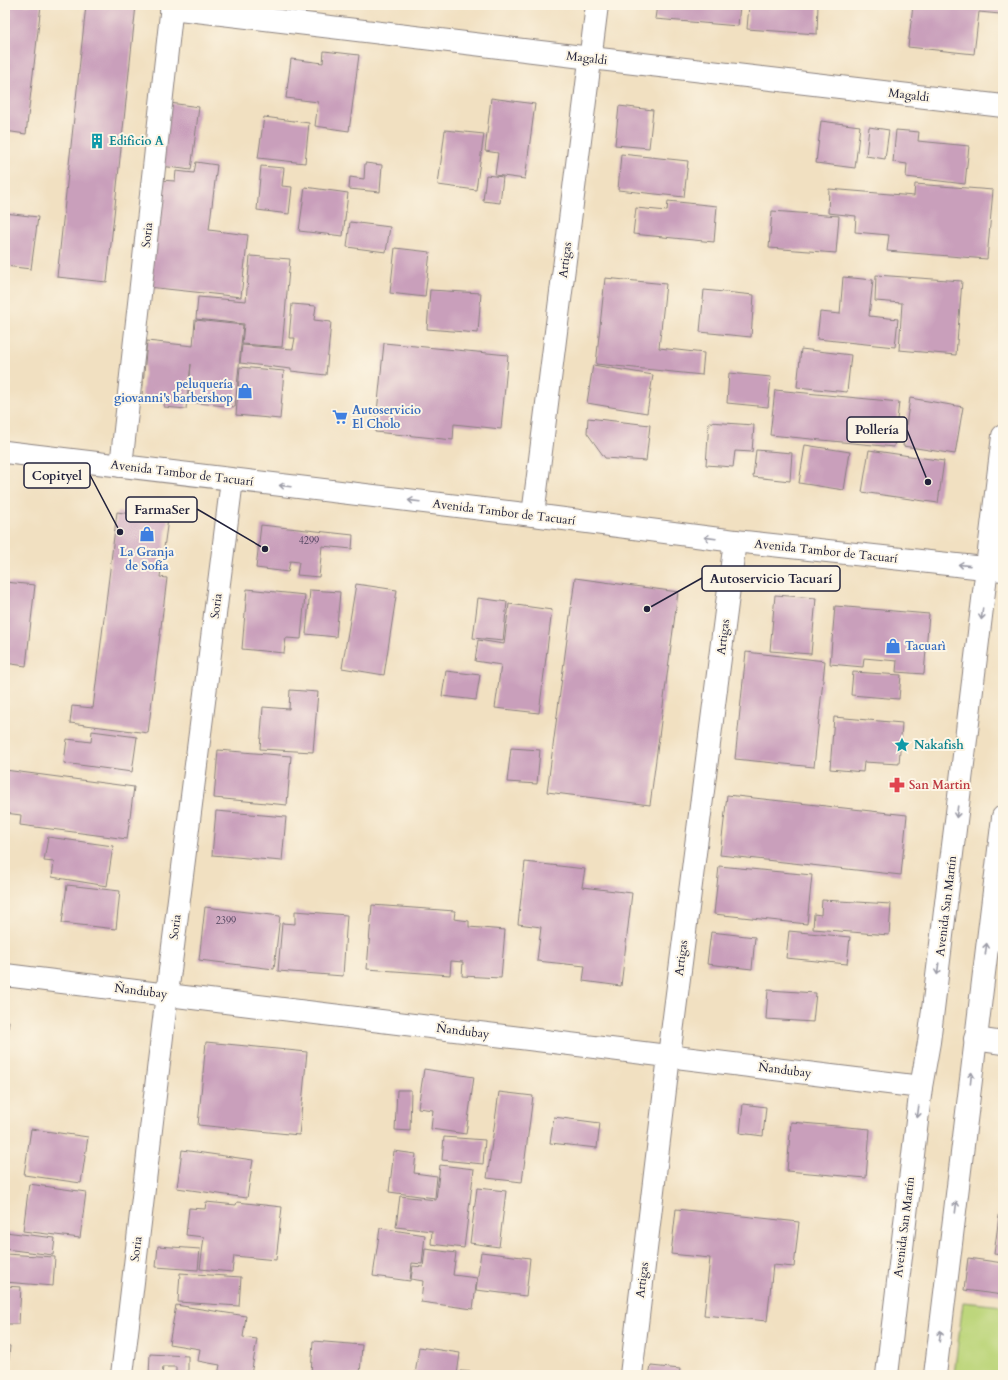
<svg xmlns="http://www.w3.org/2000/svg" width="1008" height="1380" font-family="Cardo,serif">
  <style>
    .green { fill: #bdd67b; stroke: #707c5b }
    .building { fill: #c99fbb }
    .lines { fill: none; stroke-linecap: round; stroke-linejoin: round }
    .minor-casing { stroke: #8a817e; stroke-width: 24 }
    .major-casing { stroke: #8a817e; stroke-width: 24 }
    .minor { stroke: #fff; stroke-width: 22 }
    .major { stroke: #fff; stroke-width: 22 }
    .oneway { stroke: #9c9ca7 }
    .labels { text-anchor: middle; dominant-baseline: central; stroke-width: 4; stroke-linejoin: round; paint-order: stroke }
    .number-label { font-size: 10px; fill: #4c415b }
    .street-label { font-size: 12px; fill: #22223b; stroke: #fcf5e5 }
    .culture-label { font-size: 12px; font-weight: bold; fill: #0d838f; stroke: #fcf5e5; text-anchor: start }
    .shop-label { font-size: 12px; font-weight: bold; fill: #366cbe; stroke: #fcf5e5; text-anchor: start }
    .health-label { font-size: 12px; font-weight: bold; fill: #be3a42; stroke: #fcf5e5; text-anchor: start }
    .leader { fill: none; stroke: #22223b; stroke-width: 1.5 }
    .callout-dot { fill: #22223b; stroke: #fcf5e5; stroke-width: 1.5 }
    .callout { fill: #fcf5e5; stroke: #22223b; stroke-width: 1.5 }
    .callout-label { font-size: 13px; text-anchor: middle; font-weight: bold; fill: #22223b }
  </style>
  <rect width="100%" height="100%" fill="#fcf5e5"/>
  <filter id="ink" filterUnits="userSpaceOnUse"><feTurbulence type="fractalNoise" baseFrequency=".025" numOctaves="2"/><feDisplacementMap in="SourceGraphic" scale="8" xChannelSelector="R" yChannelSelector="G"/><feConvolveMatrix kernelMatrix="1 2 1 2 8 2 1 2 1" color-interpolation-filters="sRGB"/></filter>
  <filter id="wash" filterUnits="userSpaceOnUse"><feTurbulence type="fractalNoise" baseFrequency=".012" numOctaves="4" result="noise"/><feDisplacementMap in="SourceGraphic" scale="16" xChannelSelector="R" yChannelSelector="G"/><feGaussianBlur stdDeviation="0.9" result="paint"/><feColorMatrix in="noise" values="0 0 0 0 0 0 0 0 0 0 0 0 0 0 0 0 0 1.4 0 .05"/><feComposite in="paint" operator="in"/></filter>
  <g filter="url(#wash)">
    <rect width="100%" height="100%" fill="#f1e0c1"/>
    <polygon class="green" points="963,1302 1003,1306 1003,1375 954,1375"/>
    <g id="blocks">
      <g class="building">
        <polygon points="5,5 41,5 26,134 5,131"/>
        <polygon points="86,5 136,5 107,282 57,277"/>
        <polygon points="657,5 740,5 738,26 655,19"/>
        <polygon points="749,5 818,5 817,34 747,29"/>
        <polygon points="913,5 1001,5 1000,14 979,12 974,54 908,47"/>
        <polygon points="324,51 359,55 349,131 315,126 318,102 286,98 291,59 323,63"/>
        <polygon points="491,98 535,104 525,179 495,175 498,153 485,151"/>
        <polygon points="170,103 199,107 191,170 161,166"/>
        <polygon points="619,106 653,110 649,148 615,145"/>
        <polygon points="264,117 309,123 305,163 258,158"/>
        <polygon points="821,121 860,126 855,168 816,163"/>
        <polygon points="869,127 889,130 885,159 866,156"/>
        <polygon points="445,130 484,134 476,190 438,185"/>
        <polygon points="896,130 919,132 918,141 969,146 965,184 906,177 907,164 893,162"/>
        <polygon points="621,154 688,161 684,197 618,190"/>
        <polygon points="196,162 217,165 209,230 248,235 241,297 148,287 160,180 175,181 176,171 194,173"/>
        <polygon points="365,163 382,165 380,192 349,189 350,177 364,179"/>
        <polygon points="261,166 284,168 282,186 292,187 289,214 257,210"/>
        <polygon points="486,175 503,177 500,203 483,201"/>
        <polygon points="915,184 993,190 987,259 887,251 889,235 855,232 856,216 828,213 829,189 914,196"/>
        <polygon points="305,187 348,193 343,236 299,231"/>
        <polygon points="668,201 717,206 714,242 633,234 636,208 667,211"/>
        <polygon points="772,211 839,216 836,253 769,248"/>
        <polygon points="5,213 38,217 31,269 5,266"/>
        <polygon points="350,222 390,227 386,252 347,247"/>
        <polygon points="395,248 430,252 425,297 390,293"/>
        <polygon points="250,256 290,259 282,347 242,344 244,324 196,319 198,297 246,301"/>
        <polygon points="876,275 962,281 956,355 899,350 902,303 875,301"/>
        <polygon points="843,277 873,280 869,316 898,319 895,347 817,339 820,312 840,314"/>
        <polygon points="605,278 666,284 659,348 704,353 702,375 596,364"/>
        <polygon points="430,290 481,293 478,333 427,329"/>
        <polygon points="704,290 754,295 751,337 700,332"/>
        <polygon points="292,304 316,306 314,320 331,322 326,375 291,371 291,369 240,363 242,345 293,349 295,338 289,338"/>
        <polygon points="195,320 243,325 235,407 188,402 191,364 186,409 164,407 165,398 142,396 147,341 193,346"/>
        <polygon points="384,343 508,355 501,429 454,424 453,440 375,432"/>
        <polygon points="801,349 851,355 847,392 797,387"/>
        <polygon points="593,365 653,375 647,413 587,403"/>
        <polygon points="240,367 284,371 280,419 236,415"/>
        <polygon points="729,373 771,377 768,407 727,403"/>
        <polygon points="775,390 899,402 894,447 770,435"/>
        <polygon points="910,398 963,407 955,454 903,446"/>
        <polygon points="588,418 650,425 646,461 605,458 587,433"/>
        <polygon points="709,422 754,425 752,452 735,451 733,467 706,465"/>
        <polygon points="805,445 850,452 844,490 799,483"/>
        <polygon points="756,450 792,453 790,481 753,477"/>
        <polygon points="869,450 944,461 938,503 862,492"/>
        <polygon points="117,512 168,519 160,577 167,578 148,733 70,723 72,706 93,708"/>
        <polygon points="261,525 353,535 352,549 322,546 319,577 297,575 299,562 290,561 288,572 256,568"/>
        <polygon points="575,578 678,592 650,805 547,792"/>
        <polygon points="5,582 35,585 26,666 5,663"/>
        <polygon points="356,584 397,590 384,675 342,668"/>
        <polygon points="247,589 305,595 301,639 286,638 284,653 242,649"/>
        <polygon points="310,590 340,592 336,637 306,634"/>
        <polygon points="775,595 816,598 811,654 770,651"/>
        <polygon points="478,598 507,602 503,641 473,638"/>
        <polygon points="509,604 552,610 539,713 495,708 501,665 475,661 478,640 504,644"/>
        <polygon points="835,606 929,614 924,674 896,672 897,661 864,658 863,667 830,664"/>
        <polygon points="746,652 825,661 814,767 735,759"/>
        <polygon points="446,671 480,675 476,700 442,696"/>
        <polygon points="853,672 901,675 899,699 851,695"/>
        <polygon points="290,690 318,692 313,752 260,749 263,707 289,709"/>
        <polygon points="834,717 902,723 899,764 864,762 863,772 830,769"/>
        <polygon points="92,731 137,737 132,772 64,763 67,739 91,742"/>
        <polygon points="511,748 540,750 537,784 507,782"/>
        <polygon points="218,750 291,756 287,805 214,798"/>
        <polygon points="5,770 134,787 127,839 20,825 21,815 5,813"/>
        <polygon points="727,795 907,815 901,875 720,855"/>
        <polygon points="216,811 286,817 282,861 212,855"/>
        <polygon points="48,837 113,846 107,886 52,877 54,862 44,861"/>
        <polygon points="525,862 585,869 582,887 632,893 621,986 583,981 585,966 537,961 541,927 518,924"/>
        <polygon points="719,866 812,875 807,924 714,914"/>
        <polygon points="67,885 120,891 116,929 62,923"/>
        <polygon points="822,900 891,904 889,935 813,929 814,914 821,915"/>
        <polygon points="372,905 455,911 454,919 469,921 469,927 505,930 501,978 462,976 463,962 451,961 450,975 367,969"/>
        <polygon points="205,907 280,916 274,969 199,960"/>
        <polygon points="295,911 347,915 343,976 278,971 282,923 295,924"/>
        <polygon points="789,931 850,937 847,964 786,958"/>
        <polygon points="711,932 755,937 752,969 707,964"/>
        <polygon points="768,990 816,993 813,1022 766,1019"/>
        <polygon points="5,1020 9,1021 6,1049 5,1049"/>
        <polygon points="206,1042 307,1052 299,1135 198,1125"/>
        <polygon points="424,1069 474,1077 466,1134 431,1129 433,1110 418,1108"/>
        <polygon points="397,1090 411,1090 410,1131 395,1130"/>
        <polygon points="499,1092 533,1096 522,1182 487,1178"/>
        <polygon points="743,1104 766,1107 763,1136 740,1133"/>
        <polygon points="554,1117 600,1123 597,1148 550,1143"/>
        <polygon points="791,1122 870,1129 866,1178 787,1171"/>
        <polygon points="31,1129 88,1137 81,1183 24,1175"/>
        <polygon points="444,1137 485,1140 483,1164 442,1160"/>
        <polygon points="182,1150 253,1160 247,1198 177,1188"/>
        <polygon points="394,1151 416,1154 414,1173 437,1176 435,1198 389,1192"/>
        <polygon points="440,1165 474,1169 464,1248 431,1244 432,1231 396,1227 400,1196 436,1200"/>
        <polygon points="29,1184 86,1192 80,1238 23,1231"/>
        <polygon points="477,1188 506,1191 499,1247 470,1243"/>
        <polygon points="1002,1194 1003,1194 1003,1255 994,1254"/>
        <polygon points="206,1202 236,1205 237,1202 282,1207 276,1260 234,1256 232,1272 200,1269 204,1237 186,1235 189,1208 205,1209"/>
        <polygon points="676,1209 799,1222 794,1267 773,1265 767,1321 704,1315 710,1258 671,1254"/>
        <polygon points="380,1228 425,1235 422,1264 412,1263 410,1281 373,1276"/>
        <polygon points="5,1232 55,1238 53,1255 5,1249"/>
        <polygon points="158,1246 200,1249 198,1270 156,1267"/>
        <polygon points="425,1249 456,1253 453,1275 477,1278 473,1309 421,1302 423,1281 411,1279 413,1266 423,1267"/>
        <polygon points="481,1252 530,1258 526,1296 476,1290"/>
        <polygon points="5,1254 55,1257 53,1286 5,1282"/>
        <polygon points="968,1258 1003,1263 1003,1295 964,1290"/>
        <polygon points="180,1273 241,1277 239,1306 178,1302"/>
        <polygon points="5,1286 21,1287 19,1324 5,1324"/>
        <polygon points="176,1305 246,1316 243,1337 257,1339 251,1375 218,1375 220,1365 198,1361 200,1349 169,1344"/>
        <polygon points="313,1341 362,1345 360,1375 311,1375"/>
        <polygon points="5,1345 10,1346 7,1375 5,1375"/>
        <polygon points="419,1347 460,1353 457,1375 415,1375"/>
        <polygon points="150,1354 188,1356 188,1375 176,1375 176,1367 163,1367 162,1375 149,1375"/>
        <polygon points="651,1366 680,1369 679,1375 649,1375"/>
        <polygon points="460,1371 477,1372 477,1375 460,1375"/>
      </g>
    </g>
  </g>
  <g filter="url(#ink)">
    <use href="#blocks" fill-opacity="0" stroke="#8a817e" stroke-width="1"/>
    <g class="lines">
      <defs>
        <g id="minor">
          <polyline points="171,8 591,58 1003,106"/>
          <polyline points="121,466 172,5"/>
          <polyline points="533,515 597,5"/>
          <polyline points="5,975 921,1087"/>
          <polyline points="975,1039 1003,1043"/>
          <polyline points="122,1375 167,994 232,480"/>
          <polyline points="631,1375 669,1056 735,541"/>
        </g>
        <g id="major">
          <polyline points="5,452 533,515 735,541 1003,570"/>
          <polyline points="887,1375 921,1087 929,1042 1003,436"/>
          <polyline points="935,1375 1003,817"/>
        </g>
      </defs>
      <use href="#minor" class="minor-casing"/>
      <use href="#major" class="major-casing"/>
      <use href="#minor" class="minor"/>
      <use href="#major" class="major"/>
    </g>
    <defs><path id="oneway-shaft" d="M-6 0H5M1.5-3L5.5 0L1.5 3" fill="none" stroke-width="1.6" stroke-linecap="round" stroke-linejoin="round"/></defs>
    <g class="oneway">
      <use href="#oneway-shaft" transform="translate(285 486) rotate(-173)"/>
      <use href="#oneway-shaft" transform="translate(414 501) rotate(-173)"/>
      <use href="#oneway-shaft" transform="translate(710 538) rotate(-173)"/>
      <use href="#oneway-shaft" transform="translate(964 565) rotate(-174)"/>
      <use href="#oneway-shaft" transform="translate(982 614) rotate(97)"/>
      <use href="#oneway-shaft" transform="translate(957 812) rotate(97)"/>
      <use href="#oneway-shaft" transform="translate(986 949) rotate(-83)"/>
      <use href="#oneway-shaft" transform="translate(938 969) rotate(97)"/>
      <use href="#oneway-shaft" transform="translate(971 1078) rotate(-84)"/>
      <use href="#oneway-shaft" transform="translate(918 1112) rotate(97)"/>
      <use href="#oneway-shaft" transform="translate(956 1207) rotate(-83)"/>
      <use href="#oneway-shaft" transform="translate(940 1336) rotate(-83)"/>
    </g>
  </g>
  <defs>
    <symbol id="building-bare" viewBox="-9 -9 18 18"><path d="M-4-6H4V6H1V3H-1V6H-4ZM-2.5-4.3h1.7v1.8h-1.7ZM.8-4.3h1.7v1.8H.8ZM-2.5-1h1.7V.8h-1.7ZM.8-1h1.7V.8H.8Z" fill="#0f9aa8" stroke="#fcf5e5" stroke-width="2.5" paint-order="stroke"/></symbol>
    <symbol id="shop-bare" viewBox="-9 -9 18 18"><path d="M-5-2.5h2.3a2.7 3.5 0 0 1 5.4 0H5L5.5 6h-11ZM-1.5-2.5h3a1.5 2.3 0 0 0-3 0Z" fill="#3f7fe0" stroke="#fcf5e5" stroke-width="2.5" paint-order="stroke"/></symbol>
    <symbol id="supermarket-bare" viewBox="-9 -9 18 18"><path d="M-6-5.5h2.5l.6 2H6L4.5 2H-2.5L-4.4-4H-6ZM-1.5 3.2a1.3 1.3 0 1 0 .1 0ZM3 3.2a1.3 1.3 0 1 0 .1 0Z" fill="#3f7fe0" stroke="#fcf5e5" stroke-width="2.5" paint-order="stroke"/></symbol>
    <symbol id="sight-bare" viewBox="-9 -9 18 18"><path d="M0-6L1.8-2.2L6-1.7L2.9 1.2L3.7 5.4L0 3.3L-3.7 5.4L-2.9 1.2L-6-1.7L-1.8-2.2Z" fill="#0f9aa8" stroke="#fcf5e5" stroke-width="2.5" paint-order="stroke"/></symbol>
    <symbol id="pharmacy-bare" viewBox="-9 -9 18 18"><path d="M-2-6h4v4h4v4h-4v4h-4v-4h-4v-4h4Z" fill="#e0444e" stroke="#fcf5e5" stroke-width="2.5" paint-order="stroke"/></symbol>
  </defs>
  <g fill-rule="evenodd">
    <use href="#building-bare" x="86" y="130" width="22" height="22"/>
    <use href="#shop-bare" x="234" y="380" width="22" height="22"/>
    <use href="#supermarket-bare" x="329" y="406" width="22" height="22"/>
    <use href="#shop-bare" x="136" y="523" width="22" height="22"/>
    <use href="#shop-bare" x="882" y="635" width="22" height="22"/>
    <use href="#sight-bare" x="891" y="734" width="22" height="22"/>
    <use href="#pharmacy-bare" x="886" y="774" width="22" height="22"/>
  </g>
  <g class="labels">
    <g class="number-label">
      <text x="309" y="541">4299</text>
      <text x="226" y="921">2399</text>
    </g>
    <g class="street-label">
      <text transform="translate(587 58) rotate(7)">Magaldi</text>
      <text transform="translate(909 95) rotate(7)">Magaldi</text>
      <text transform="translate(147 235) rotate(-84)">Soria</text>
      <text transform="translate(565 260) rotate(-83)">Artigas</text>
      <text transform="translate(182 473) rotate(7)">Avenida Tambor de Tacuarí</text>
      <text transform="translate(504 512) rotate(7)">Avenida Tambor de Tacuarí</text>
      <text transform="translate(826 551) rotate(6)">Avenida Tambor de Tacuarí</text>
      <text transform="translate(216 606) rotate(-83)">Soria</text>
      <text transform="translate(723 637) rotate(-83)">Artigas</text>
      <text transform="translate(946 906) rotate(-83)">Avenida San Martín</text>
      <text transform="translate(175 927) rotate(-83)">Soria</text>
      <text transform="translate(681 958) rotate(-83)">Artigas</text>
      <text transform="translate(141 991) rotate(7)">Ñandubay</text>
      <text transform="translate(463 1031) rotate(7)">Ñandubay</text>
      <text transform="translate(785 1070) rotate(7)">Ñandubay</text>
      <text transform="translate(904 1227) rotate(-83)">Avenida San Martín</text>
      <text transform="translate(136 1249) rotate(-83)">Soria</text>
      <text transform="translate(642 1280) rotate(-83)">Artigas</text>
    </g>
    <g class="culture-label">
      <text x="109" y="141">Edificio A</text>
      <text x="914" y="745">Nakafish</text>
    </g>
    <g class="shop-label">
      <text x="233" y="384" text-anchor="end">peluquería<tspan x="233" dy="14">giovanni's barbershop</tspan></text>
      <text x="352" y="410">Autoservicio<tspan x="352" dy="14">El Cholo</tspan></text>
      <text x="147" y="552" text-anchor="middle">La Granja<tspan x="147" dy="14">de Sofía</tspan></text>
      <text x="905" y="646">Tacuarì</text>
    </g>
    <g class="health-label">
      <text x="909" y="785">San Martin</text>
    </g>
  </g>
  <path class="leader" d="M928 482L907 430M120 532L90 475M265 549L197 509M647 609L702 578"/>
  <g class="callout-dot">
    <circle cx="928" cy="482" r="4"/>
    <circle cx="120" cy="532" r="4"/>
    <circle cx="265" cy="549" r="4"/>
    <circle cx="647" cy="609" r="4"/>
  </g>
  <g class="callout">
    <rect x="847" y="417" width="60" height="25" rx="4"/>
    <rect x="24" y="463" width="66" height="25" rx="4"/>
    <rect x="126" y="497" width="71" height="25" rx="4"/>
    <rect x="702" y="566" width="138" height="25" rx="4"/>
  </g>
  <g class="callout-label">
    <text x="877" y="434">Pollería</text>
    <text x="57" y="480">Copityel</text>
    <text x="162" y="514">FarmaSer</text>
    <text x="771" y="583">Autoservicio Tacuarí</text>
  </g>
  <rect width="1008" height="1380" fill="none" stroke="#fcf5e5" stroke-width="20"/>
</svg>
